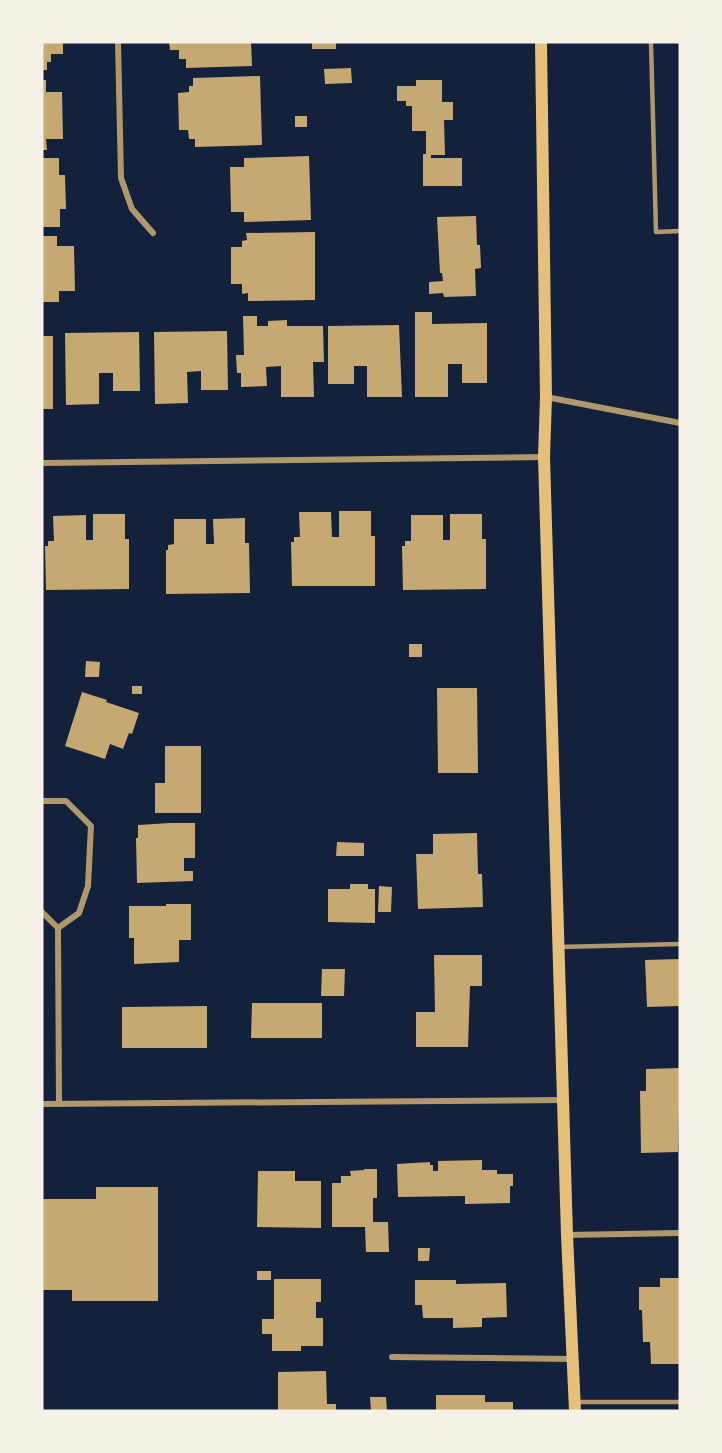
<svg xmlns="http://www.w3.org/2000/svg" width="722" height="1453" font-family="'Public Sans',sans-serif">
  <style>
    .building { fill: #c6a872 }
    .lines { fill: none; stroke-linecap: round; stroke-linejoin: round }
    .service { stroke: #b1986c; stroke-width: 4.5 }
    .minor { stroke: #b1986c; stroke-width: 6 }
    .secondary { stroke: #e5c07b; stroke-width: 12 }
  </style>
  <rect width="100%" height="100%" fill="#14213d"/>
  <g class="building">
    <polygon points="42,42 63,42 63,54 51,54 51,62 47,62 47,70 42,70"/>
    <polygon points="169,42 251,42 252,66 186,68 186,59 179,59 179,50 170,50"/>
    <rect x="312" y="42" width="24" height="7"/>
    <polygon points="351,68 352,83 325,84 324,69"/>
    <polygon points="260,76 262,145 195,147 195,139 189,139 188,130 179,130 178,93 189,92 189,86 193,86 193,78"/>
    <polygon points="42,80 46,80 46,92 62,92 63,139 46,139 47,150 42,150"/>
    <polygon points="416,80 442,80 442,102 453,102 453,120 444,120 445,155 431,155 431,158 462,158 462,186 423,186 423,154 426,154 426,131 412,131 412,106 406,106 406,101 397,101 397,86 416,86"/>
    <rect x="295" y="116" width="12" height="11"/>
    <polygon points="309,156 311,220 244,222 244,212 231,212 230,167 244,167 244,158"/>
    <polygon points="42,158 59,158 59,175 65,175 66,209 60,209 60,227 42,227"/>
    <polygon points="476,216 477,245 480,245 481,268 475,269 476,296 444,297 443,293 429,294 429,282 443,281 442,273 440,273 437,217"/>
    <polygon points="315,232 315,300 248,301 248,293 242,294 242,284 231,284 231,247 242,247 242,241 247,240 246,233"/>
    <polygon points="42,236 57,236 57,246 74,246 75,291 59,291 59,302 42,302"/>
    <polygon points="415,312 432,312 432,324 487,323 487,383 462,383 462,364 448,364 448,397 415,397"/>
    <polygon points="243,316 257,316 257,326 268,326 268,321 287,320 287,326 323,326 324,362 313,362 314,397 281,397 281,366 266,367 267,386 241,387 241,373 237,373 236,355 244,355"/>
    <polygon points="399,325 402,397 367,397 367,366 354,366 354,384 328,384 328,326"/>
    <polygon points="227,331 228,390 201,390 201,371 187,372 188,403 155,404 154,332"/>
    <polygon points="139,332 140,391 113,391 113,373 99,373 99,404 66,405 65,333"/>
    <rect x="42" y="336" width="11" height="73"/>
    <polygon points="339,511 371,511 371,536 375,536 375,586 292,586 291,542 294,542 294,537 300,537 299,512 331,512 332,537 339,537"/>
    <polygon points="93,514 125,514 125,539 129,539 129,589 46,590 45,546 48,546 48,541 54,541 53,516 86,515 86,540 93,540"/>
    <polygon points="450,514 482,514 482,539 486,539 486,589 403,590 402,546 405,546 405,541 411,541 411,515 443,515 443,540 450,540"/>
    <polygon points="245,518 245,543 249,543 250,593 166,594 166,550 168,550 168,545 174,544 174,519 206,519 206,544 214,544 213,519"/>
    <rect x="409" y="644" width="13" height="13"/>
    <polygon points="86,661 100,662 99,677 85,677"/>
    <rect x="132" y="686" width="10" height="8"/>
    <polygon points="437,688 477,688 478,773 438,773"/>
    <polygon points="82,692 107,700 106,702 139,713 132,734 129,733 123,749 110,744 105,759 65,746"/>
    <polygon points="165,746 201,746 201,813 155,813 155,783 165,783"/>
    <polygon points="170,823 195,823 195,858 184,858 184,871 193,871 193,881 137,883 136,838 138,838 138,825"/>
    <polygon points="477,833 478,874 482,874 483,907 418,909 416,854 433,854 433,834"/>
    <polygon points="337,842 364,843 364,856 336,856"/>
    <polygon points="350,884 368,884 368,889 375,889 375,923 328,922 328,889 350,889"/>
    <polygon points="379,886 392,887 391,912 378,912"/>
    <polygon points="166,904 191,904 191,940 179,940 179,962 134,964 134,938 129,938 129,906 166,906"/>
    <polygon points="434,955 482,955 482,986 470,986 468,1047 416,1047 416,1012 435,1012"/>
    <polygon points="680,959 680,1006 647,1007 645,960"/>
    <polygon points="322,969 345,969 344,996 321,996"/>
    <polygon points="252,1003 322,1003 322,1038 251,1038"/>
    <polygon points="207,1006 207,1048 122,1048 122,1007"/>
    <polygon points="680,1068 678,1152 641,1153 640,1091 646,1091 646,1069"/>
    <polygon points="482,1160 482,1170 497,1170 497,1174 513,1174 513,1186 510,1186 510,1203 465,1204 465,1196 398,1197 397,1164 430,1162 430,1165 433,1165 433,1171 438,1171 438,1161"/>
    <polygon points="364,1169 377,1169 377,1198 373,1198 373,1222 388,1222 389,1252 366,1252 365,1227 332,1227 332,1183 341,1183 341,1176 351,1176 350,1171 364,1170"/>
    <polygon points="258,1171 295,1171 295,1181 321,1181 321,1228 257,1227"/>
    <polygon points="96,1187 158,1187 158,1301 72,1301 72,1290 42,1290 42,1199 96,1199"/>
    <polygon points="418,1248 430,1248 429,1261 418,1261"/>
    <rect x="257" y="1271" width="14" height="9"/>
    <polygon points="660,1278 680,1278 680,1364 651,1364 650,1342 643,1342 642,1310 639,1310 639,1287 660,1287"/>
    <polygon points="274,1279 321,1279 321,1302 316,1302 316,1318 323,1318 323,1346 301,1346 301,1351 272,1351 272,1334 262,1334 262,1319 274,1319"/>
    <polygon points="415,1280 456,1280 456,1284 506,1283 507,1317 482,1318 482,1327 453,1328 453,1318 423,1318 422,1305 415,1305"/>
    <polygon points="326,1371 327,1404 336,1404 336,1411 278,1411 278,1372"/>
    <polygon points="436,1395 485,1395 485,1402 513,1402 513,1411 436,1411"/>
    <polygon points="370,1397 386,1397 387,1411 371,1411"/>
  </g>
  <g class="lines">
    <g class="service">
      <polyline points="651,42 656,232 680,231"/>
      <polyline points="559,947 680,944"/>
      <polyline points="575,1402 680,1402"/>
    </g>
    <g class="minor">
      <polyline points="118,42 121,178 132,209 153,233"/>
      <polyline points="546,397 680,423"/>
      <polyline points="42,463 544,457"/>
      <polyline points="42,801 66,801 91,826 88,886 79,913 58,928"/>
      <polyline points="42,912 58,928 59,1104"/>
      <polyline points="42,1104 564,1100"/>
      <polyline points="567,1235 680,1233"/>
      <polyline points="392,1357 574,1359"/>
    </g>
    <polyline class="secondary" points="541,42 546,397 544,457 567,1235 575,1411"/>
  </g>
  <rect width="722" height="1453" fill="none" stroke="#f6f1e7" stroke-width="87"/>
</svg>
